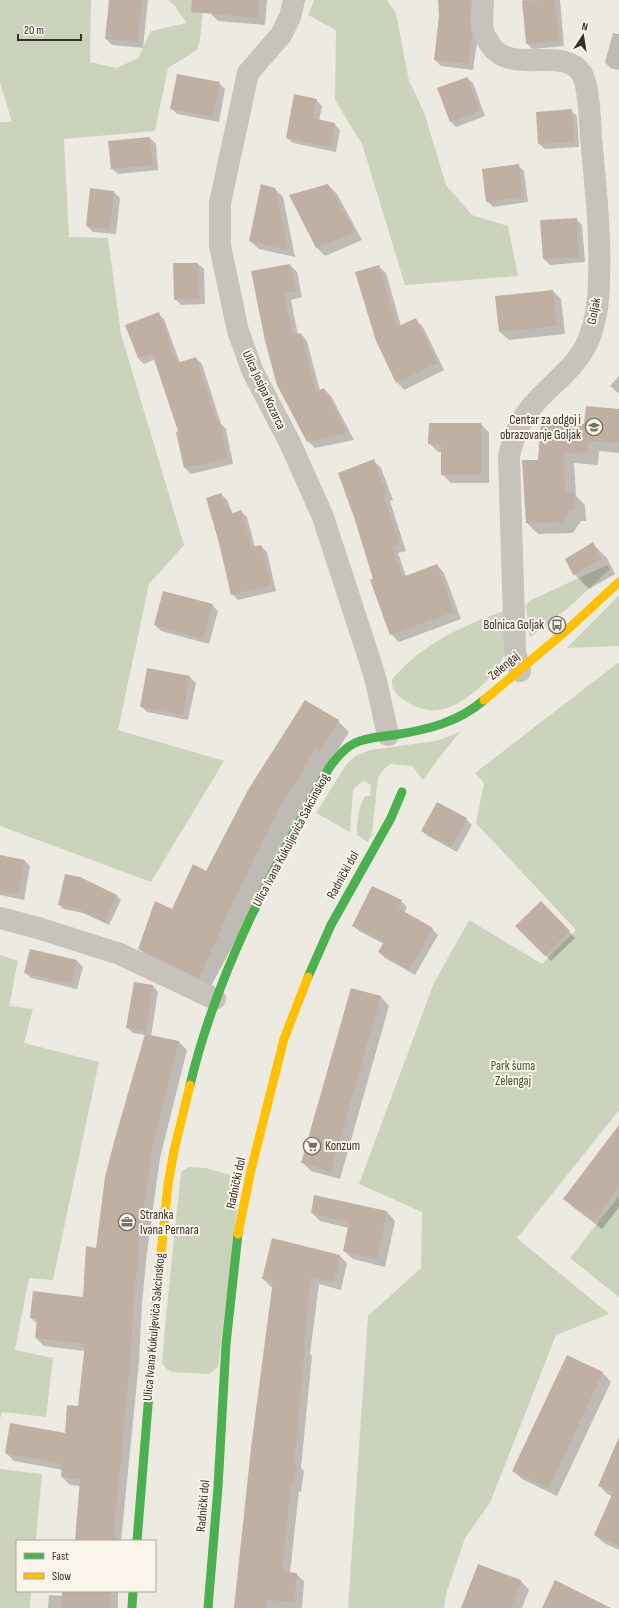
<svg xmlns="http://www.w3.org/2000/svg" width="619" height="1608" font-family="'Sofia Sans Condensed',sans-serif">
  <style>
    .green { fill: #ccd3bc }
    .shadow { fill: #0003 }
    .building { fill: #c0b0a4 }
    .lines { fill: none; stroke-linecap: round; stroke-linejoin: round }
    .street { stroke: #c7c2bb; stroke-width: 22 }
    .fast { stroke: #4caf50; stroke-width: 9 }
    .slow { stroke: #ffc107; stroke-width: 9 }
    .labels { text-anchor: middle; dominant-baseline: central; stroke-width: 4; stroke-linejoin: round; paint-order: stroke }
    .street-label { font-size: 13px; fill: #382f29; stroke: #faf4ea }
    .poi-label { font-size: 13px; fill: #382f29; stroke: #faf4ea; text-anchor: end }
    .park-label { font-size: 13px; fill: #42562d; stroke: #faf4ea }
  </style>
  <rect width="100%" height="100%" fill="#edeae2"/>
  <g class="green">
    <polygon points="0,0 91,0 90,62 117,68 138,58 151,31 187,23 174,5 168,0 204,0 200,40 197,50 168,68 155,131 64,139 69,237 108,238 121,334 184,545 149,584 118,730 224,761 151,882 0,826 0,122 12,122 0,82"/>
    <polygon points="314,0 387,0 396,13 409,81 424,112 446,185 472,215 508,226 518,276 405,285 362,144 335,100 336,30 308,15"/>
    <polygon points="607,565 610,569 568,608 531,637 529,635 526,605 531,600"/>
    <polygon points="619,595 619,646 567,648"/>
    <path d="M 506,610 C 506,622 508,641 505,652 C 499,675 462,707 439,710 C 426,712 412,706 402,699 C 397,695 391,688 392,681 C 393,677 398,673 401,670 C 429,640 468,624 506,610 Z"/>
    <polygon points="619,662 619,1110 517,1238 609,1314 556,1335 490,1503 465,1538 446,1594 444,1608 348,1608 368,1316 421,1268 422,1212 359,1184 434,983 469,920 542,964 576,930 476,823 484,783 475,773"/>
    <path d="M 460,732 L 438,759 L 423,780 L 412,766 L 391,764 L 385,768 L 378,777 L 372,834 L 368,842 L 357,835 C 357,821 358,809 365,796 L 370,796 L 371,785 L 363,781 L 353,790 L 350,832 L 316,813 L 346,765 L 355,756 L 370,750 L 436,741 Z"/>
    <polygon points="0,955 18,961 9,1006 33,1009 24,1043 99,1062 53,1280 29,1278 15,1350 53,1358 46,1417 2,1412 0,1419"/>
    <polygon points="189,1167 206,1168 230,1175 240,1186 218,1367 209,1374 171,1372 167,1369 162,1363 165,1326 181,1172"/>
    <polygon points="619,1196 619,1297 570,1258"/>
    <polygon points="0,1469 42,1474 36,1541 17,1541 17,1591 31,1591 30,1608 0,1608"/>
  </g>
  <g class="shadow">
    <polygon points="110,0 148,0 143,48 112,45 106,39"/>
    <polygon points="212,0 267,0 265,25 218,21 211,14"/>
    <polygon points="439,0 477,0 477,43 473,70 441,66 435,60 440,15"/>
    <polygon points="523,0 560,0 564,46 532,49 527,43"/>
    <polygon points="613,33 619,34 619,70 610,68 605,62"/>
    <polygon points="467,78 473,83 485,116 456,127 451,122"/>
    <polygon points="219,83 225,89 219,122 177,114 171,108"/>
    <polygon points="316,100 322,106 319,121 334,124 340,130 336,152 293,143 287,138"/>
    <polygon points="571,111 577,116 579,147 545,149 539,144"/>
    <polygon points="150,138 156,144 158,170 118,174 112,169"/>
    <polygon points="518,165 524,171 528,202 493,207 487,201"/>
    <polygon points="328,185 337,194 362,240 325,256 317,248"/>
    <polygon points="274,188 283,197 295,257 259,249 250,241"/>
    <polygon points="114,192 120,198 116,234 93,232 87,226"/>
    <polygon points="576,219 582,225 585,262 550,265 544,259"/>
    <polygon points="198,264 204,269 205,304 181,305 175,299"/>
    <polygon points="290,265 297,272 302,297 291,300 298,335 301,334 307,341 320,391 324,389 331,396 354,440 315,448 308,441 266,341"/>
    <polygon points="378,266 386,273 401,326 415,319 423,327 444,370 404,390 397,382"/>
    <polygon points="553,291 561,299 565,334 509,340 500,332"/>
    <polygon points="158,314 164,319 180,363 196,358 202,364 221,424 226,429 233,464 191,474 185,468 177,432 179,432 156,359 144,364 138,358"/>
    <polygon points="619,376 619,394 610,386"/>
    <polygon points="619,410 619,453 599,451 598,465 574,463 576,496 585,505 586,521 581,521 573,533 538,534 527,523 538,460 585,425"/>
    <polygon points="481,424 489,433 489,483 451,483 442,474 442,452 438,452 429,443"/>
    <polygon points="373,460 381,468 393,500 390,501 406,551 398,553 406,576 437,565 444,573 461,619 399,642 391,634 374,579"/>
    <polygon points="221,494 227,500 233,514 241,511 247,517 255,547 261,546 267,552 276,591 238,600 232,594 220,543"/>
    <polygon points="593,544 607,558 615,574 589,589 574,574"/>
    <polygon points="212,605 218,611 209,644 161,631 155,625"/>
    <polygon points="148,669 190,677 196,683 188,720 147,712 141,706"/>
    <polygon points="338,721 349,732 331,761 210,988 149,959 139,948"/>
    <polygon points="466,819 472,825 457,852 428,836 422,831"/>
    <polygon points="0,860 25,861 30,866 24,900 0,895"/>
    <polygon points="80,878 117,896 121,900 109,925 83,913 63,909 59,904"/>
    <polygon points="401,901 407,907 404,913 432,929 438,935 415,975 385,958 379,952 384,944 359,931 354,926"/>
    <polygon points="541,903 575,938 551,961 517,926"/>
    <polygon points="31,950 77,961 83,967 77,989 31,978 25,973"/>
    <polygon points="153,986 158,992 151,1036 179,1042 187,1050 160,1158 147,1252 142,1303 139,1362 121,1541 76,1541 81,1486 70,1485 62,1477 63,1470 14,1461 6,1453 66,1434 79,1407 85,1351 44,1346 36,1338 38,1324 31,1318 83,1298 96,1249 145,1035 133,1033 127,1027"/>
    <polygon points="352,989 381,997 389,1006 340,1179 311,1171 302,1162"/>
    <polygon points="619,1134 619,1207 602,1229 573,1207 565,1199"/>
    <polygon points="387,1212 395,1221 385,1267 353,1259 344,1251 349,1228 320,1221 312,1213"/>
    <polygon points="273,1239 340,1256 347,1263 341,1290 319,1284 310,1354 312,1356 301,1468 304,1471 301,1492 299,1491 290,1573 296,1574 304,1581 302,1608 235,1608 273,1287 271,1287 263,1279"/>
    <polygon points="567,1356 603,1373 611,1382 557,1496 522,1479 513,1471"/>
    <polygon points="619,1463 619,1550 604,1543 595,1535 612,1496 607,1494 599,1485"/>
    <polygon points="478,1565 521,1581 529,1590 522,1608 462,1608"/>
    <polygon points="63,1591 118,1591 118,1608 48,1608 49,1595 63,1596"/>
  </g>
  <g class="building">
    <polygon points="109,0 142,0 138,42 105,39"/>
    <polygon points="192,0 259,0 258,18 191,12"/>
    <polygon points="438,0 470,0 470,23 472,36 468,64 434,60 439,15"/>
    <polygon points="555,0 559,41 526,44 522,1"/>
    <polygon points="177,74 220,82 213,117 170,109"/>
    <polygon points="467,77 480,111 450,122 437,88"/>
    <polygon points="294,94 317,99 313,118 335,123 330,147 286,138"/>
    <polygon points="572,109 574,142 538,144 536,112"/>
    <polygon points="150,137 153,165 111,169 108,141"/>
    <polygon points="519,164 523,197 486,202 482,169"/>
    <polygon points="261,184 275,188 288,250 249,241"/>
    <polygon points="328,184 355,232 316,248 289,195"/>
    <polygon points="90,188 114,191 110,229 86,226"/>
    <polygon points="577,218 579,257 543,259 540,220"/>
    <polygon points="173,263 198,263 199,299 174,300"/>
    <polygon points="290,264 296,291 284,293 293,335 301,333 316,392 324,388 347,433 307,442 277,385 265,341 251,271"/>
    <polygon points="379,265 397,327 416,318 437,363 396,383 376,341 355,272"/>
    <polygon points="553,290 557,326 499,332 495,296"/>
    <polygon points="159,312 177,363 196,357 217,423 220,422 228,459 184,468 176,432 178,431 152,353 138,358 125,325"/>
    <polygon points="586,406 619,409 619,443 589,441 587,454 564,452 565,493 574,493 575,510 569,510 562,522 526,523 522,460 538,460 541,420 584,424"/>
    <polygon points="429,423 481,423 481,475 441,475 441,444 428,444"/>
    <polygon points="374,459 386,493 383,494 399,544 391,546 403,577 437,564 454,612 390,635 370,580 373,579 355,520 338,473"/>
    <polygon points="221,493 231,514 241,510 252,547 261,545 271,585 231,595 219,543 206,498"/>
    <polygon points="593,542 601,559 573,575 565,559"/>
    <polygon points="163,591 213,604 203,639 154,625"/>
    <polygon points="147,668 190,676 183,715 140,707"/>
    <polygon points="305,700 339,720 320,752 316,749 279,808 242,883 199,978 138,949 155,901 172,909 193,864 206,871 248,790"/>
    <polygon points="437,802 467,818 451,847 421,831"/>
    <polygon points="0,855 25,860 18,894 0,891"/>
    <polygon points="65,874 80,877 117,895 105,922 78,909 58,905"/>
    <polygon points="372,886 402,900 398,908 433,928 409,970 378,952 384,942 352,926"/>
    <polygon points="541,901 570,931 545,956 515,926"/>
    <polygon points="30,949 77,960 71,984 24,973"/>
    <polygon points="134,982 153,985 146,1031 126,1028"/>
    <polygon points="351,988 381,996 331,1171 301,1163"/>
    <polygon points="145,1034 179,1041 152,1149 139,1244 134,1295 131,1353 113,1541 75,1541 80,1479 61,1477 62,1464 5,1453 10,1423 65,1433 67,1405 78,1406 85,1344 35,1338 37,1319 30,1318 33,1291 83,1297 86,1246 96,1248 105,1177 114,1142"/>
    <polygon points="619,1125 619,1187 594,1221 563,1199"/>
    <polygon points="314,1195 387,1211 377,1259 343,1251 349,1222 311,1213"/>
    <polygon points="272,1238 340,1255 333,1282 311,1277 303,1347 305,1348 294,1462 297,1462 294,1484 291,1484 282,1571 297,1573 294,1602 267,1600 267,1608 234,1608 251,1448 273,1280 262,1279"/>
    <polygon points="567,1355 603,1372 549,1488 512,1471"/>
    <polygon points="619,1437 619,1546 594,1535 613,1492 598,1486"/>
    <polygon points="478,1564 521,1580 511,1608 461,1608"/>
    <polygon points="555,1580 611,1608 542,1608"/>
    <polygon points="62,1591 111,1591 110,1608 62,1608"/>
  </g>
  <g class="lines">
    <g class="street">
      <polyline points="294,0 290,17 281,35 248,73 220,203 220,246 238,331 253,372 290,443 323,517 369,658 376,681 388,735"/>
      <path d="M 483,0 C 483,10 481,21 483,30 C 483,34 486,38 488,41 C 508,79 563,43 582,74 C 589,86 590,122 591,137 C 595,184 601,231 599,279 C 599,299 596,322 588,341 C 577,367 551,384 533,405 C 520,420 513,437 509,456 L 515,652 L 520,671"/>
      <polyline points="0,918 38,928 120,954 215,999"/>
    </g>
    <g class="fast">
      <polyline points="308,977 331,925 391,818 402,792"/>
      <path d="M 190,1085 C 217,971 273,869 329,768 C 336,758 344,748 355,743 C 367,737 381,737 394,735 C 427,730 459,722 484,700"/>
      <polyline points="137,1541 157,1294"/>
      <polyline points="132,1608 133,1591"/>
      <polyline points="208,1608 218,1487 226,1344 238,1234"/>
    </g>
    <g class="slow">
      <polyline points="484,700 567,630 619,582"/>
      <polyline points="238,1234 251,1170 284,1039 308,977"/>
      <polyline points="157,1294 168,1184 174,1151 190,1085"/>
    </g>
  </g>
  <defs>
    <symbol id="school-ring" viewBox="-11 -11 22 22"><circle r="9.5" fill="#faf4ea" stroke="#77706a" stroke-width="1.5"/><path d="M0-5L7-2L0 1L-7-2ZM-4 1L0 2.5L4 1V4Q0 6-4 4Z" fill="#77706a"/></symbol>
    <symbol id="bus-ring" viewBox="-11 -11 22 22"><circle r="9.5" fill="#faf4ea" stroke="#77706a" stroke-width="1.5"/><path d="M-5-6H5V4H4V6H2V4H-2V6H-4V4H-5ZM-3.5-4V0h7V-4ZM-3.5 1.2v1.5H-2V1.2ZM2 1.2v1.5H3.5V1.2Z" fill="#77706a"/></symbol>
    <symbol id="supermarket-ring" viewBox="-11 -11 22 22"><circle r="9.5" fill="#faf4ea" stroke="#77706a" stroke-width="1.5"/><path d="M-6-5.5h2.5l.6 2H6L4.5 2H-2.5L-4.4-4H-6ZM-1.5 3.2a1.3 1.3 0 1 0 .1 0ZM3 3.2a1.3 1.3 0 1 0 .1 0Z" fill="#77706a"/></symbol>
    <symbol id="office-ring" viewBox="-11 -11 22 22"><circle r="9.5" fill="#faf4ea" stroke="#77706a" stroke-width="1.5"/><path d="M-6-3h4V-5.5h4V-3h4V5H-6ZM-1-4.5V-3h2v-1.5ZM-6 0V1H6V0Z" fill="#77706a"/></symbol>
  </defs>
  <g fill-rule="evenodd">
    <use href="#school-ring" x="584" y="417" width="20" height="20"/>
    <use href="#bus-ring" x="547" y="615" width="20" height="20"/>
    <use href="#supermarket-ring" x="302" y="1136" width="20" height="20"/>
    <use href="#office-ring" x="117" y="1212" width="20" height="20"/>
  </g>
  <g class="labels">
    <g class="street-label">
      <text transform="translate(594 311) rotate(-79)">Goljak</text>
      <text transform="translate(264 390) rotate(65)">Ulica Josipa Kozarca</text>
      <text transform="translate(504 666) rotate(-40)">Zelengaj</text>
      <text transform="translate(291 840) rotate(-62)">Ulica Ivana Kukuljevića Sakcinskog</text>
      <text transform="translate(343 875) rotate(-61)">Radnički dol</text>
      <text transform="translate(236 1183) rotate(-78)">Radnički dol</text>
      <text transform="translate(154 1327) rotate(-85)">Ulica Ivana Kukuljevića Sakcinskog</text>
      <text transform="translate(203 1506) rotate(-85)">Radnički dol</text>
    </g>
    <g class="poi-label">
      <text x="581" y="420">Centar za odgoj i<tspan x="581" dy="15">obrazovanje Goljak</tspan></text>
      <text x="544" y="625">Bolnica Goljak</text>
      <text x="325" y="1146" text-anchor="start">Konzum</text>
      <text x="140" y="1215" text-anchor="start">Stranka<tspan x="140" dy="15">Ivana Pernara</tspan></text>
    </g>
    <g class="park-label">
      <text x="513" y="1066">Park šuma<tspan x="513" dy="15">Zelengaj</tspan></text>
    </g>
  </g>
  <rect x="16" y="1540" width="140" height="52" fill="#faf4ea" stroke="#aca59d"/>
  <rect x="24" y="1553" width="20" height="6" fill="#4caf50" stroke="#aca59d"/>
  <text x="52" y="1560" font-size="12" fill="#382f29">Fast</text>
  <rect x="24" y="1573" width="20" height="6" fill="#ffc107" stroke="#aca59d"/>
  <text x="52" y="1580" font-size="12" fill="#382f29">Slow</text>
  <g transform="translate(583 36) rotate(12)" stroke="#faf4ea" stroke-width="3" paint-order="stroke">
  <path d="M0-3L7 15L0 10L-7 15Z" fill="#382f29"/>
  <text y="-6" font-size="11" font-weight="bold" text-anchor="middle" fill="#382f29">N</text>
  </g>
  <path d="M18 34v6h63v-6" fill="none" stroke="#382f29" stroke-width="2"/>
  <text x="24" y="34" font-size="12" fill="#382f29" stroke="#faf4ea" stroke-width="3" paint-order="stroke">20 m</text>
</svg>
